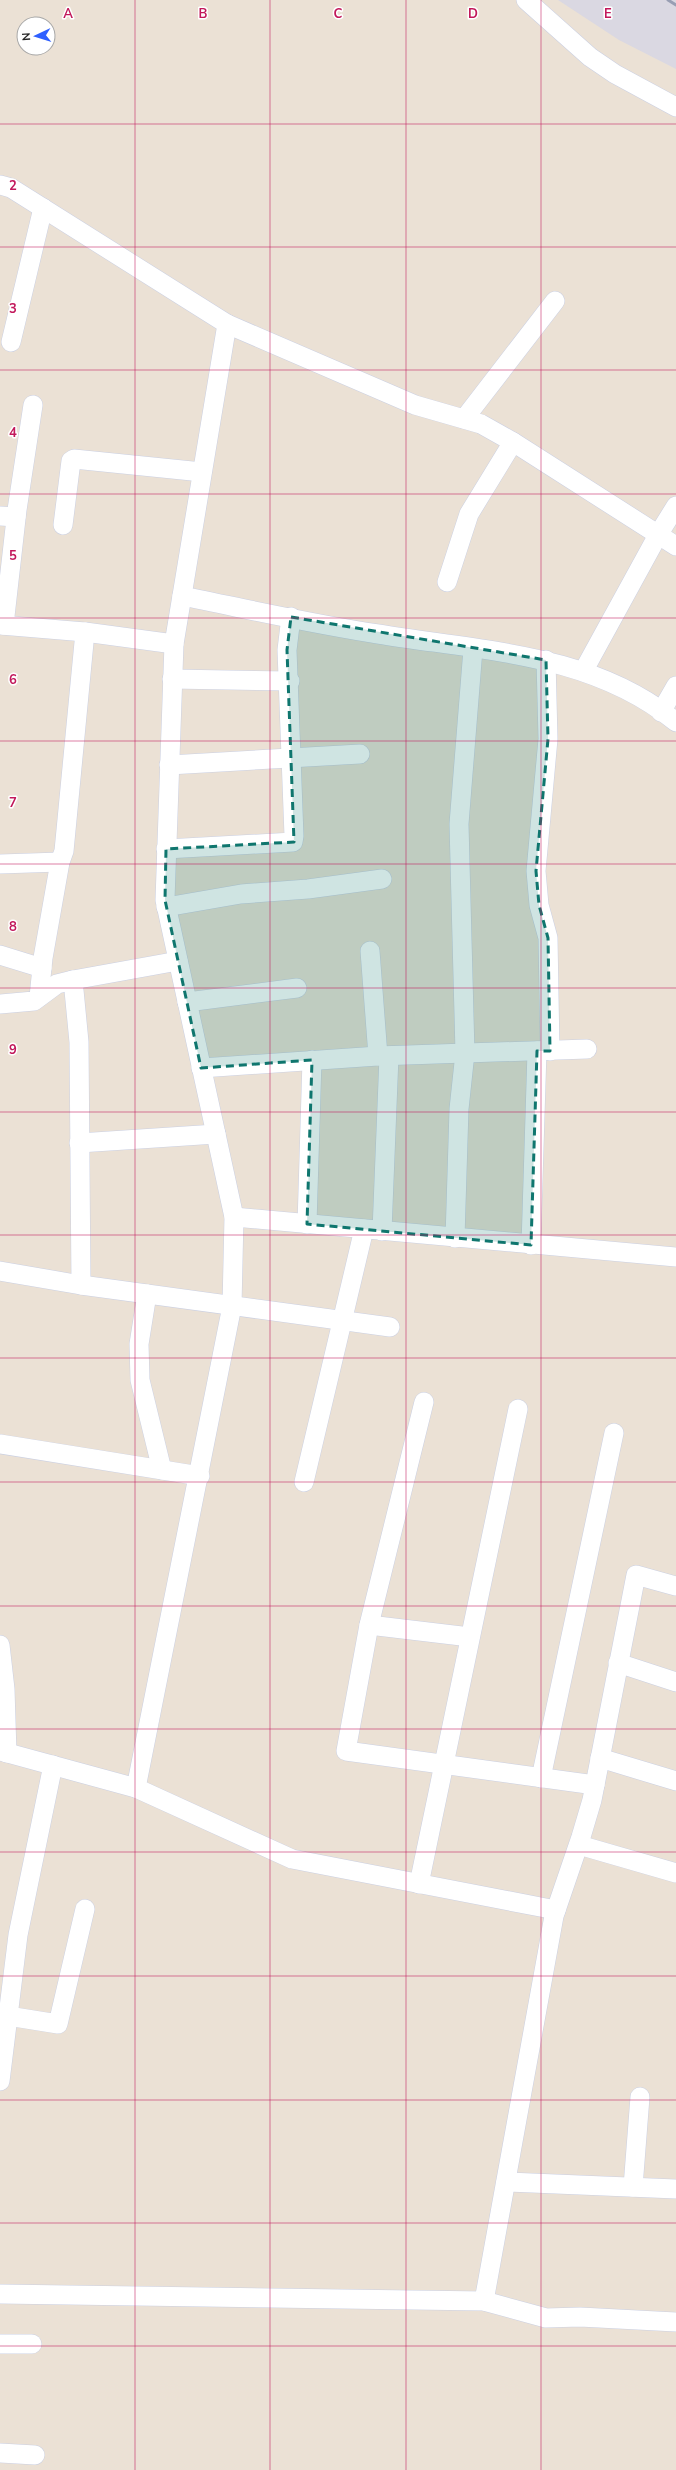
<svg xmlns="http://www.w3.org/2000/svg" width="676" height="2470" font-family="'Nunito Sans',sans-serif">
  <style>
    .industrial { fill: #dad8e2 }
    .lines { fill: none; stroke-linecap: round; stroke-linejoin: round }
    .minor-casing { stroke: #cbd0e2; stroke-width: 20 }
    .minor { stroke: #fff; stroke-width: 19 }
    .rail { stroke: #989eb3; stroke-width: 3 }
    .marked { fill: #0f766e; fill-opacity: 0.2; stroke: #0f766e; stroke-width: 3; stroke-dasharray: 8 5; stroke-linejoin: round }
    .grid { fill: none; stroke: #c2185b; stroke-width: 1; stroke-opacity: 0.55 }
    .grid-label { font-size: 13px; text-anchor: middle; font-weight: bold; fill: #c2185b; stroke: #fff; stroke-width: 3; stroke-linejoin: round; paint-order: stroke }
  </style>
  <rect width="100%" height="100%" fill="#ebe1d5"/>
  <polygon class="industrial" points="558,0 676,0 676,69 619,40"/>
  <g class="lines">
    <defs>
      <g id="minor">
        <polyline points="526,0 590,57 615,74 676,107"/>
        <polyline points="0,185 11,188 227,324 174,644 85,632 0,625"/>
        <polyline points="227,324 415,405 481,424 513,442 676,546"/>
        <polyline points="11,342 43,208"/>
        <polyline points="464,419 555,301"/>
        <polyline points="0,516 16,517"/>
        <polyline points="63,525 71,461 74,459 202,472"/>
        <polyline points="447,582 469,514 513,442"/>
        <path d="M 182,596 C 247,609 312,624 378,634 C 481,651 592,653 676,722"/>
        <polyline points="4,625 17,510 33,405"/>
        <polyline points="174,644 165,900 234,1217 232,1306 136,1788 292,1859 556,1910"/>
        <polyline points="546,660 548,739 536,871 539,905 548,938 550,1051"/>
        <polyline points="584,670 658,535 676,506"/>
        <polyline points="172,679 290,681"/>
        <polyline points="661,712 676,686"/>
        <polyline points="169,765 360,754"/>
        <polyline points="166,849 293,842 294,836 287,650 291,617"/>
        <polyline points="0,864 60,862"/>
        <polyline points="166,907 241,894 308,889 382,879"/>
        <polyline points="370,951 378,1056"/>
        <polyline points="0,955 42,968"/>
        <polyline points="73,980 79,1042 81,1285"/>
        <polyline points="39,997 43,958 60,862 64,851 85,632"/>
        <polyline points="187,1002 297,988"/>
        <polyline points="0,1004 34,1001 57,984 73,980 178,961"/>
        <polyline points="201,1068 378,1056 587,1049"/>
        <polyline points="79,1143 216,1134"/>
        <polyline points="234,1217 676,1257"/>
        <polyline points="307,1224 312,1060"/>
        <polyline points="382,1231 389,1056"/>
        <polyline points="455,1238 459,1109 465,1053 459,824 473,649"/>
        <polyline points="531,1245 537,1051"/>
        <polyline points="0,1271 81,1285 390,1327"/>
        <polyline points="147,1294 139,1344 140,1380 162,1470"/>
        <polyline points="424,1402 369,1625 346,1751 595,1785"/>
        <polyline points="0,1444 200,1476"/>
        <polyline points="304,1482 364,1229"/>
        <polyline points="369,1625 470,1637"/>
        <polyline points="0,1645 5,1689 7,1753"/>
        <polyline points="618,1663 676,1682"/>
        <polyline points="0,1751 136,1788"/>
        <polyline points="600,1758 676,1781"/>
        <polyline points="541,1778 614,1433"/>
        <polyline points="579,1845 676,1873"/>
        <polyline points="419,1884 518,1409"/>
        <polyline points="8,2016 58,2024 85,1909"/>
        <polyline points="0,2081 18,1935 53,1765"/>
        <polyline points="506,2182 676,2189"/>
        <polyline points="633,2187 640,2097"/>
        <polyline points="0,2294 484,2301 546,2318 580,2317 676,2322"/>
        <polyline points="484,2301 554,1916 581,1837 592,1800 636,1575 676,1586"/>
        <polyline points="0,2344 32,2344"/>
        <polyline points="0,2453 35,2455"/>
      </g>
    </defs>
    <use href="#minor" class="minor-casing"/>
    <use href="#minor" class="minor"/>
    <polyline class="rail" points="668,0 676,5"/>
  </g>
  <path class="marked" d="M 291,617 L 546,660 L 548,739 L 536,871 L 539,905 L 548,938 L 550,1051 L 537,1051 L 531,1245 L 307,1224 L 312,1060 L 201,1068 L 165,900 L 166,849 L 294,842 L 287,650 Z"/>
  <path class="grid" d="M 135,0 L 135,2470M 270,0 L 270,2470M 406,0 L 406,2470M 541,0 L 541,2470M 0,124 L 676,124M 0,247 L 676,247M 0,370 L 676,370M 0,494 L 676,494M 0,618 L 676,618M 0,741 L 676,741M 0,864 L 676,864M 0,988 L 676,988M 0,1112 L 676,1112M 0,1235 L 676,1235M 0,1358 L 676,1358M 0,1482 L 676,1482M 0,1606 L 676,1606M 0,1729 L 676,1729M 0,1852 L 676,1852M 0,1976 L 676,1976M 0,2100 L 676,2100M 0,2223 L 676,2223M 0,2346 L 676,2346"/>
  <g class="grid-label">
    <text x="68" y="18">A</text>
    <text x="203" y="18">B</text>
    <text x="338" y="18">C</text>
    <text x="473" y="18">D</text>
    <text x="608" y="18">E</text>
    <text x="13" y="190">2</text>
    <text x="13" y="313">3</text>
    <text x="13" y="437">4</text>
    <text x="13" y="560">5</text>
    <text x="13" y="684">6</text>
    <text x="13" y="807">7</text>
    <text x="13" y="931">8</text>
    <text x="13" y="1054">9</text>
  </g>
  <g transform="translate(36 36) rotate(266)"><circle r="19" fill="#ffffff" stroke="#a8a8a8"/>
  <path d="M0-3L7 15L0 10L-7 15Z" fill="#2f60ff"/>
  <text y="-6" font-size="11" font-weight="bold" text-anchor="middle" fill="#262626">N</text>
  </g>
</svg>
